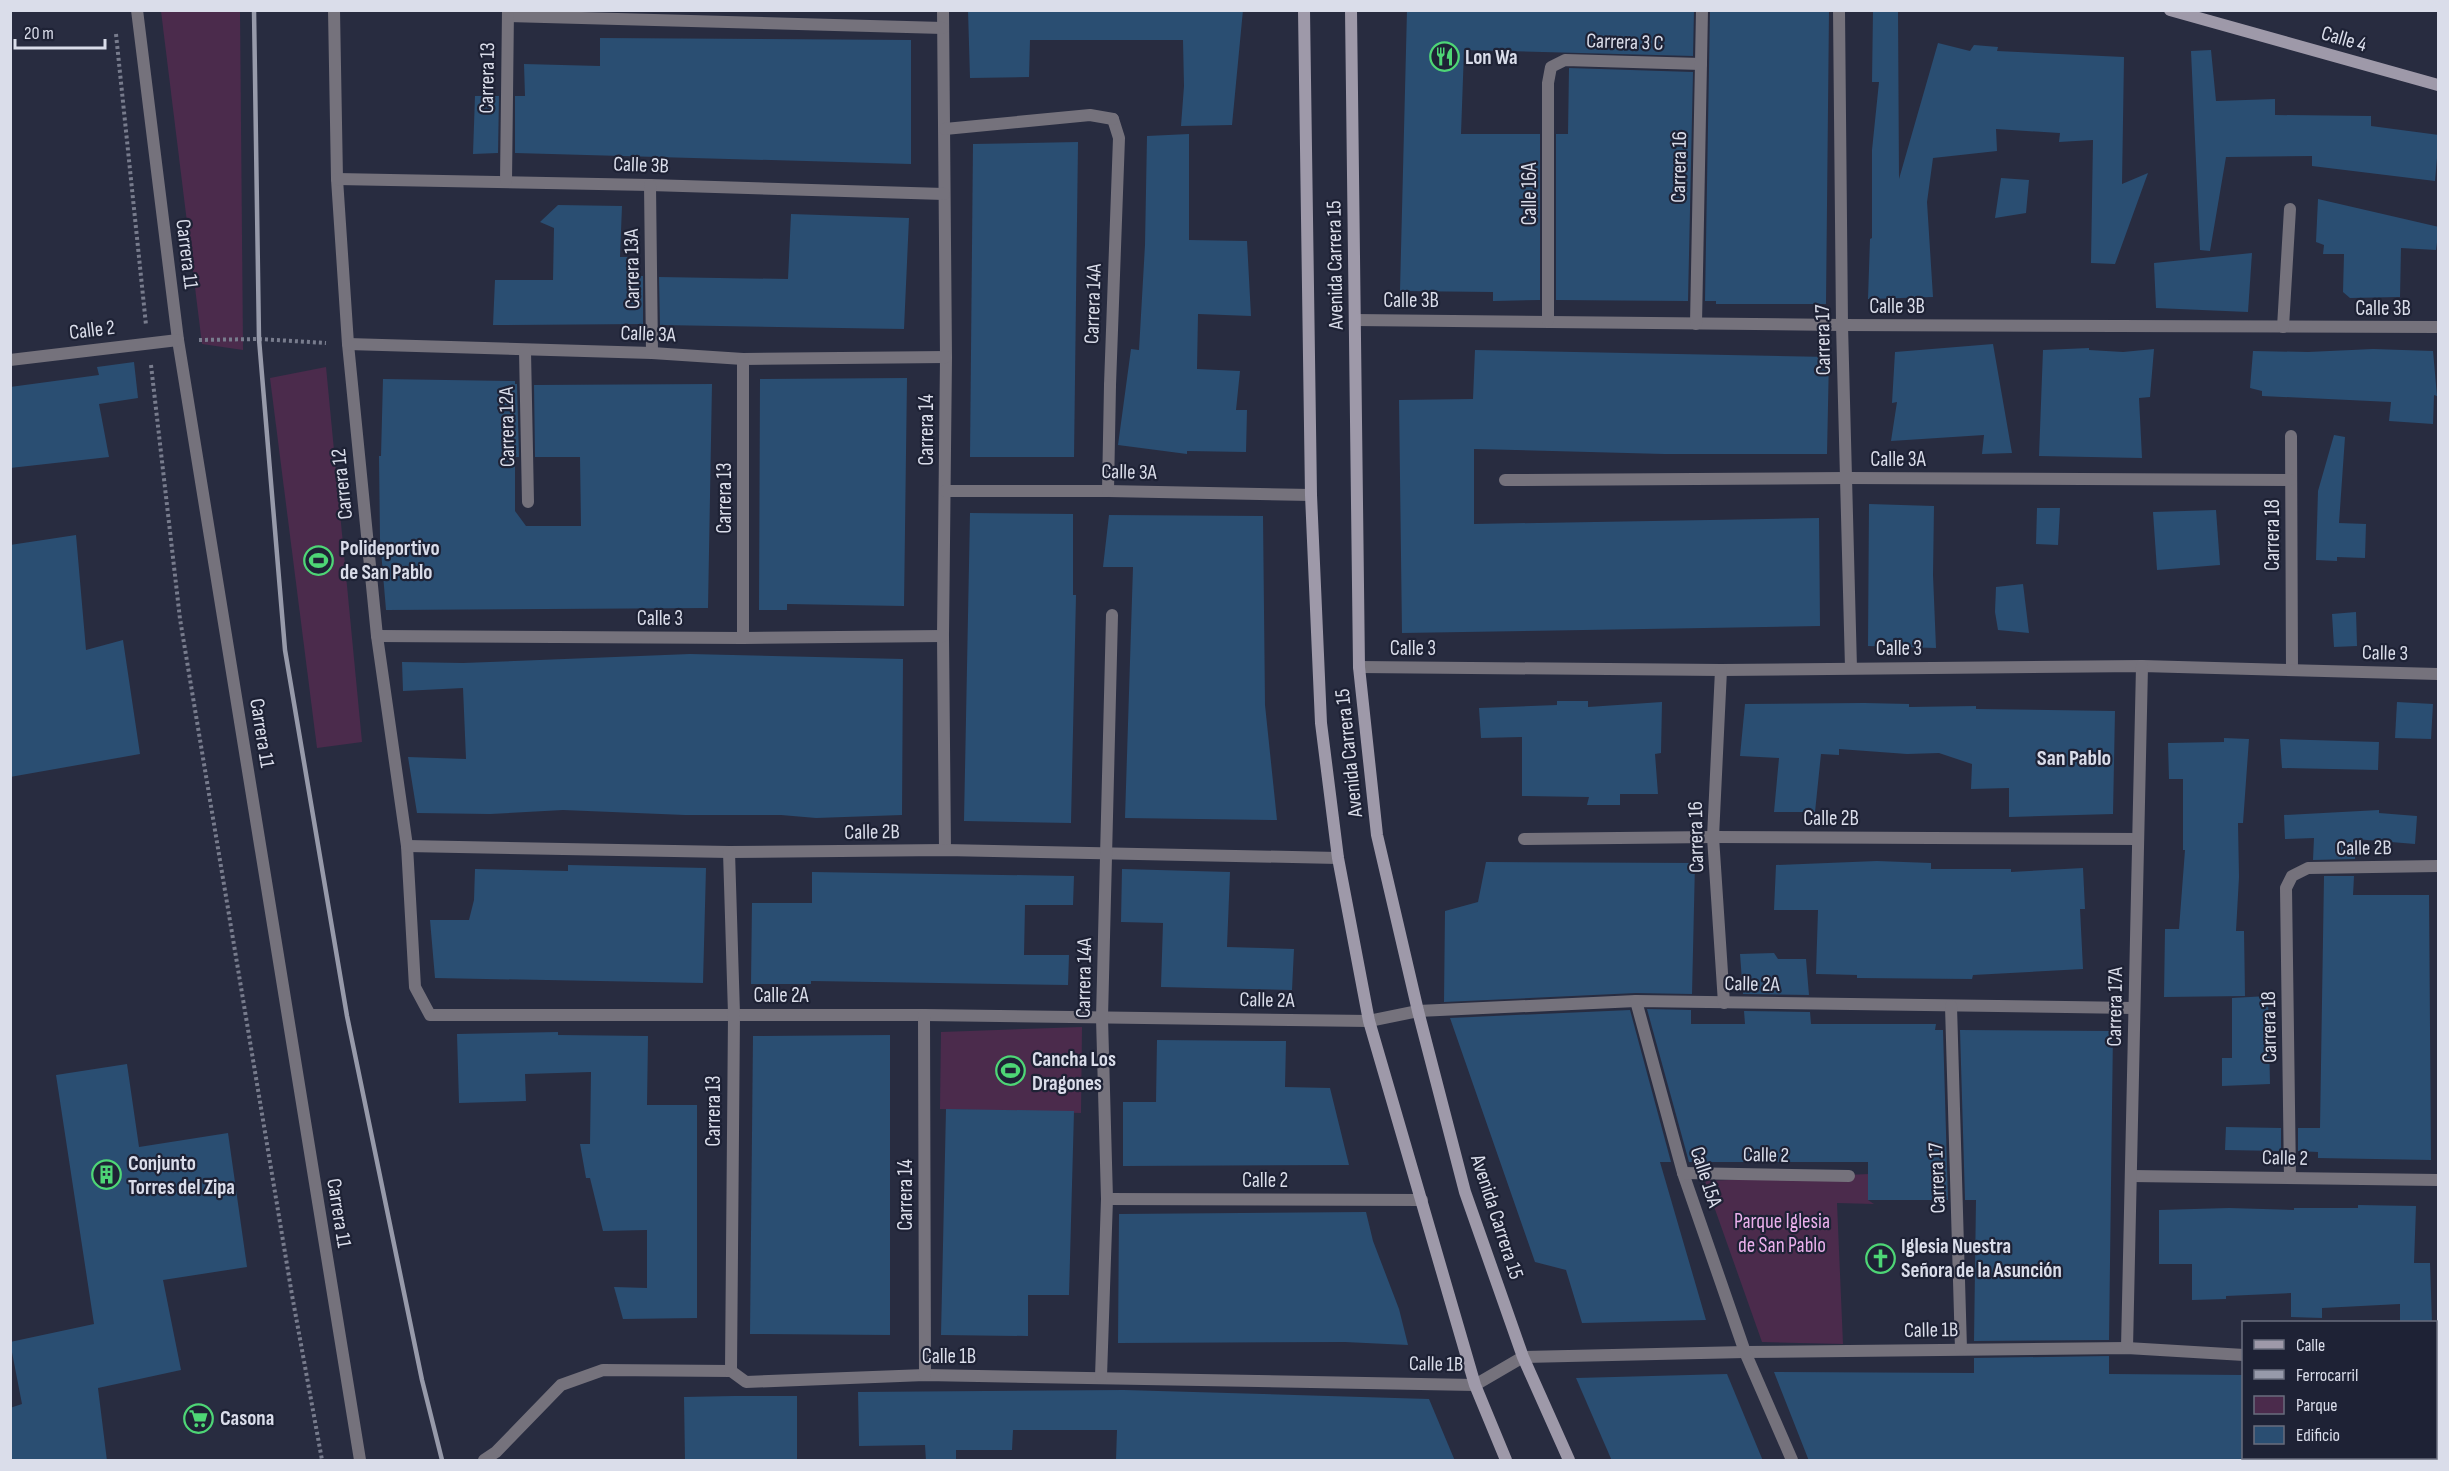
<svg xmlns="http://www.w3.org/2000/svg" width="2449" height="1471" font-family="'Sofia Sans Condensed',sans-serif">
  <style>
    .green { fill: #4b2b4c }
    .building { fill: #2a4e72 }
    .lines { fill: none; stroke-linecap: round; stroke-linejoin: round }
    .path { stroke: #787c8d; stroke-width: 4; stroke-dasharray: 3 3; stroke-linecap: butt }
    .service { stroke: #75727c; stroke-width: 12 }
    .minor { stroke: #75727c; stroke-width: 12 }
    .secondary { stroke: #9e99a9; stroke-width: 12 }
    .rail { stroke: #979aaa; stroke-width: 4.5 }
    .labels { text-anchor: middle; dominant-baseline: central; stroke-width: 4.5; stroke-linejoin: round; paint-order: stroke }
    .street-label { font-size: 21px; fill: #daddea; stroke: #1e2235 }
    .poi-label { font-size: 21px; font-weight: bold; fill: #daddea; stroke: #1e2235; text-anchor: start }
    .park-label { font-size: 21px; fill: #ebb0ec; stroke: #1e2235 }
    .neighbourhood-label { font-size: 22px; font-weight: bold; fill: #daddea; stroke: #1e2235 }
  </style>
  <rect width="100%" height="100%" fill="#282c40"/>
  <g class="green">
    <polygon points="161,11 240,11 243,350 202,344"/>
    <polygon points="326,367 362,742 317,748 270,378"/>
    <polygon points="1082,1027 1081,1113 940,1109 941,1032"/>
    <polygon points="1869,1174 1868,1200 1874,1204 1837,1203 1843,1344 1762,1342 1705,1181"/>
  </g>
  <g class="building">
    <polygon points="968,10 1243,10 1232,125 1181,126 1184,86 1183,40 1030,40 1029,77 970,78"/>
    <polygon points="1407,10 1694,10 1693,56 1464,50 1461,134 1540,134 1540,300 1493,301 1493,292 1400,291"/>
    <polygon points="1710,10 1829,10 1826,304 1716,304 1716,301 1705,301"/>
    <polygon points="1873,10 1898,10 1899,179 1938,43 1970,51 1974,45 1998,47 1997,51 2124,57 2122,184 2148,173 2115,264 2091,263 2093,140 2059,142 2060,133 1996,129 1997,151 1933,158 1927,202 1933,297 1868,299 1870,239 1872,238 1872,150 1879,82 1872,82"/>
    <polygon points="600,38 911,40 911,164 515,153 515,96 525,96 524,64 600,66"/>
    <polygon points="2211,50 2216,101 2275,99 2275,115 2371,116 2371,126 2439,135 2435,181 2312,166 2312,156 2226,157 2210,251 2200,250 2191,51"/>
    <polygon points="1569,68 1693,72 1688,301 1556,300 1556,134 1568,134"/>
    <polygon points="475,96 499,96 498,153 473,154"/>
    <polygon points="1189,134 1189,240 1247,241 1251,316 1198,314 1197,369 1240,371 1236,410 1247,410 1246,452 1187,451 1187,454 1118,445 1131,349 1139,350 1145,245 1147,136"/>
    <polygon points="1078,142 1074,457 970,457 973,144"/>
    <polygon points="2001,178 2029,180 2026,213 1995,218"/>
    <polygon points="2318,199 2439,227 2436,250 2401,248 2400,297 2350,298 2343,292 2344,254 2323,254 2324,245 2316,242"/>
    <polygon points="558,205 622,206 620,257 629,257 629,276 643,276 643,324 493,325 495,280 553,280 554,228 540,222"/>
    <polygon points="791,214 909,218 904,329 660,325 659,277 788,279"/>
    <polygon points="2252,253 2248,312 2156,308 2154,263"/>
    <polygon points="1993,344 2012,453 1982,454 1984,435 1891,441 1897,402 1892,403 1895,352"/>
    <polygon points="2089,348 2089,350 2123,352 2154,349 2150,397 2139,398 2142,458 2039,456 2043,350"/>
    <polygon points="2373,349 2433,351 2437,396 2434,395 2433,424 2389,421 2391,402 2262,396 2262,391 2250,388 2253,351 2308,352"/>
    <polygon points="1475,350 1829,357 1827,454 1664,454 1474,449 1474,524 1819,518 1820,626 1402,633 1399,400 1473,399"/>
    <polygon points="134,362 138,398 99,404 109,457 10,468 10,387 99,375 97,367"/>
    <polygon points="907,378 904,606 787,604 787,610 759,610 760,379"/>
    <polygon points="383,379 515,381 515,384 517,384 519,457 515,457 515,511 526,526 581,526 580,457 535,457 534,385 712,384 708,608 386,610 380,539 379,456 381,456"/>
    <polygon points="2334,435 2345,437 2339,523 2366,524 2365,558 2337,557 2337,561 2316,560 2318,491"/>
    <polygon points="1869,504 1934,506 1933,575 1936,648 1868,646"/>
    <polygon points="2037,508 2060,508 2058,545 2036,544"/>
    <polygon points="2216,510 2220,565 2157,570 2153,512"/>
    <polygon points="970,513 1073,514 1073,595 1076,595 1071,823 964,821"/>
    <polygon points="1109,515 1263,516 1265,705 1277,820 1125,818 1133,567 1103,567"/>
    <polygon points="76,535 86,650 123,640 140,754 10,777 10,545"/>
    <polygon points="2023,584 2029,633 1998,630 1995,612 1996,587"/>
    <polygon points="2356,612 2357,646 2334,647 2332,614"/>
    <polygon points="690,654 903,659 902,815 816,818 781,815 685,815 563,810 490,814 417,813 408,757 466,759 463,688 403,691 402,662 463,663"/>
    <polygon points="1557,701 1588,701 1588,707 1662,702 1661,753 1655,754 1658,794 1620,794 1620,805 1587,805 1589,797 1522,796 1522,737 1481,738 1479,708 1557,705"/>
    <polygon points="2397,702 2433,704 2431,739 2395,738"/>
    <polygon points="1864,703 1909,704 1909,707 1976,706 1976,709 2115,711 2113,814 2009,817 2009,788 1971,789 1972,764 1939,753 1907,754 1839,749 1839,755 1821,754 1815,812 1774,812 1779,758 1740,756 1745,704"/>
    <polygon points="2224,738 2249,739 2243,823 2238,823 2239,877 2236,931 2244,931 2245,996 2164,997 2165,929 2179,929 2185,850 2183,850 2183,779 2169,779 2168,743 2224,742"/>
    <polygon points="2280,739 2379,742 2378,770 2282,768"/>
    <polygon points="2379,810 2379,813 2417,816 2415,844 2355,839 2355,859 2313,860 2314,838 2285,839 2284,815"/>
    <polygon points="1877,861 1931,863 1931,869 2011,869 2011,872 2083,868 2085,909 2080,909 2083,969 1973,975 1972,979 1857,978 1857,975 1816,974 1818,910 1774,910 1776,865"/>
    <polygon points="1486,862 1695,863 1692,994 1636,993 1444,1002 1445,911 1478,902"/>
    <polygon points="568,865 706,868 703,983 435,978 430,920 469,920 474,900 475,869 568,871"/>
    <polygon points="1122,869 1230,872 1227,947 1294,949 1292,990 1161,987 1163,923 1121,922"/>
    <polygon points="812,872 1074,876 1073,905 1025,905 1024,955 1069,955 1068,985 811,981 811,984 751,984 752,903 812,903"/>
    <polygon points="2324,876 2354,876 2353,895 2429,895 2431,1160 2318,1158 2318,1152 2298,1151 2298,1128 2320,1128"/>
    <polygon points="1774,953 1778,959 1806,959 1809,995 1743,994 1740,954"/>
    <polygon points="2268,996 2270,1084 2222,1086 2222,1058 2232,1058 2232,998"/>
    <polygon points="1647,1009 1691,1010 1691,1024 1745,1024 1744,1011 1810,1012 1811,1024 1936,1024 1935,1030 1943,1030 1948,1200 1868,1200 1868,1162 1689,1162"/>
    <polygon points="1630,1010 1671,1162 1660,1162 1706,1320 1582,1323 1566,1270 1535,1262 1450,1018"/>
    <polygon points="1960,1030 2113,1031 2109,1340 1974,1341 1976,1200 1965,1200"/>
    <polygon points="558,1032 558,1035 648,1036 647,1105 697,1105 697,1318 623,1319 614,1287 647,1288 647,1230 603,1231 590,1178 586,1178 580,1144 590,1144 591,1072 525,1074 526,1101 459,1103 457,1034"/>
    <polygon points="890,1035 890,1335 750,1334 753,1036"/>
    <polygon points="1157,1040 1286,1041 1285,1087 1330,1088 1349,1165 1123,1166 1123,1102 1156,1102"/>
    <polygon points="127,1064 139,1147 228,1133 247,1267 163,1280 181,1370 98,1388 107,1461 10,1461 10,1408 22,1404 10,1342 94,1324 56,1075"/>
    <polygon points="946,1109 1074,1111 1069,1295 1028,1295 1028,1336 941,1335"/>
    <polygon points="2226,1127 2281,1128 2281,1151 2225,1150"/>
    <polygon points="2358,1205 2416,1206 2414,1263 2430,1263 2432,1323 2400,1323 2400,1304 2322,1308 2322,1318 2291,1317 2291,1293 2226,1296 2226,1299 2192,1300 2192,1264 2159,1264 2159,1210 2229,1208 2294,1210 2294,1208 2358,1208"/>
    <polygon points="1366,1212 1373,1241 1399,1309 1408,1345 1345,1342 1118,1343 1119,1214"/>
    <polygon points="2109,1356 2109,1374 2244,1375 2244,1461 1809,1461 1774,1372 1974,1373 1974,1358"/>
    <polygon points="1727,1374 1763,1461 1612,1461 1576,1378"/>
    <polygon points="1124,1390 1429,1399 1455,1461 1116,1460 1117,1430 1013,1430 1012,1450 956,1450 956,1461 926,1461 925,1445 859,1446 858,1392"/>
    <polygon points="734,1396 797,1396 797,1461 685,1461 684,1397"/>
  </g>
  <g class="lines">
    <g class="path">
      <polyline points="116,34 146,325"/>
      <polyline points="199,340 259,339 326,343"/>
      <polyline points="151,365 180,619 292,1295 322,1460"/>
    </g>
    <g class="service">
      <polyline points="1110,385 1119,138 1113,119"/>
      <polyline points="484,1460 496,1452 561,1385 603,1370 731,1371"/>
    </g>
    <g class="minor">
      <polyline points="137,10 178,340 360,1460"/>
      <polyline points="334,10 337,179 348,344 377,636 407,846 415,987 430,1015 924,1015 1369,1021 1418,1011 1636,1001 2134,1008"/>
      <polyline points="943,10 946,357 943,636 945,850"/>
      <polyline points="1839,10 1842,325 1851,668"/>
      <polyline points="508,16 943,28"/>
      <polyline points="945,129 1090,115 1113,119"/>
      <polyline points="337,179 650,185 944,194"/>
      <polyline points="506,181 508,10"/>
      <polyline points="650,185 652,353"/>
      <polyline points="1355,320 1842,325 2438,327"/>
      <polyline points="1548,321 1548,83 1551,67 1565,60 1701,64"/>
      <polyline points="1696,324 1702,10"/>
      <polyline points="2283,327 2290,209"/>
      <polyline points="348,344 652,353 743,359 946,357"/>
      <polyline points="525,351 528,502"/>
      <polyline points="743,359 743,638"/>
      <polyline points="10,360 178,340"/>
      <polyline points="2291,436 2292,670"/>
      <polyline points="1505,480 1846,478 2291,480"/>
      <polyline points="945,491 1108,491 1311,495"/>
      <polyline points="1108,491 1110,385"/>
      <polyline points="377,636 743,638 943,636"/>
      <polyline points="1359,667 1721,670 2142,666 2438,674"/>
      <polyline points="1721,670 1713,837 1724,1003"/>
      <polyline points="1524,839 1713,837 2138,839"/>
      <polyline points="407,846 729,852 945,850 1338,858"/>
      <polyline points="729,852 734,1014 731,1371 746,1382 925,1375 1475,1385 1523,1357 1745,1352 2127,1348 2244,1355"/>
      <polyline points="1636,1001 1683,1173 1745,1352 1792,1460"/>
      <polyline points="1951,1006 1961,1349"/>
      <polyline points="924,1015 925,1375"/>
      <polyline points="1683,1173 1849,1176"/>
      <polyline points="2131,1176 2438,1180"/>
      <polyline points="2290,1178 2286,888 2292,876 2308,868 2438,866"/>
      <polyline points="1107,1199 1422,1200"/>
      <polyline points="2127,1348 2142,666"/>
      <polyline points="2436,1357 2438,1357"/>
      <polyline points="1101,1377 1107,1199 1102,1018 1112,615"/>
      <polyline points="2278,1460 2278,1458"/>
    </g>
    <g class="secondary">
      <polyline points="1304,10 1311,495 1321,723 1338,858 1369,1021 1475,1385 1506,1460"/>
      <polyline points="1351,10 1359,667 1377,835 1418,1011 1465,1192 1523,1357 1569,1460"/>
      <polyline points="2170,10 2438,85"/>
    </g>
    <polyline class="rail" points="254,10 259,339 285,650 347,1016 422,1380 442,1460"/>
  </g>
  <defs>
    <symbol id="restaurant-ring" viewBox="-11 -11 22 22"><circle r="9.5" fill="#1e2235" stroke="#4ed676" stroke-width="1.5"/><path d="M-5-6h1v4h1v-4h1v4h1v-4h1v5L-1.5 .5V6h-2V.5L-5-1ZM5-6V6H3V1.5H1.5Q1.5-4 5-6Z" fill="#4ed676"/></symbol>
    <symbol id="stadium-ring" viewBox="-11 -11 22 22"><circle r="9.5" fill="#1e2235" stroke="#4ed676" stroke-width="1.5"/><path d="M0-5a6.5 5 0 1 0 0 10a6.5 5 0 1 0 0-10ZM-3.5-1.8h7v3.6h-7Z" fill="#4ed676"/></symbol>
    <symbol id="building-ring" viewBox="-11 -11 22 22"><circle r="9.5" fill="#1e2235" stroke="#4ed676" stroke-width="1.5"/><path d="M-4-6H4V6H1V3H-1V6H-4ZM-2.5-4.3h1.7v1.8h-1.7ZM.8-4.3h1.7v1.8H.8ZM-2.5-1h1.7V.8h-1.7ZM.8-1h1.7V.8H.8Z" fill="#4ed676"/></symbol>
    <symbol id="church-ring" viewBox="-11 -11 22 22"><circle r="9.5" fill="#1e2235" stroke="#4ed676" stroke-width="1.5"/><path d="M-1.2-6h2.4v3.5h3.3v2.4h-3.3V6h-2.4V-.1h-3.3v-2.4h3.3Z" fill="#4ed676"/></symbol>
    <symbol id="supermarket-ring" viewBox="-11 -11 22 22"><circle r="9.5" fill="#1e2235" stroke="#4ed676" stroke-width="1.5"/><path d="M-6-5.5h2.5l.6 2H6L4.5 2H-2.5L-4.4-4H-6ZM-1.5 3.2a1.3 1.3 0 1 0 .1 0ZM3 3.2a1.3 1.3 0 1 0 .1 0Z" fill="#4ed676"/></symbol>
  </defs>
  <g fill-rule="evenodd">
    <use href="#restaurant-ring" x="1428" y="40" width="33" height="33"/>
    <use href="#stadium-ring" x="302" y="544" width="33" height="33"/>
    <use href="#stadium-ring" x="994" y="1054" width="33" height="33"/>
    <use href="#building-ring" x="90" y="1158" width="33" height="33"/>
    <use href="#church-ring" x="1864" y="1242" width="33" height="33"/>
    <use href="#supermarket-ring" x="182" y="1402" width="33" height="33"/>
  </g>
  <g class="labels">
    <g class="street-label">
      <text transform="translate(2344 39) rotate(16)">Calle 4</text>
      <text transform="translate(1625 42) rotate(2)">Carrera 3 C</text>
      <text transform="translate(487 78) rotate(-89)">Carrera 13</text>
      <text transform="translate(641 165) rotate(2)">Calle 3B</text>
      <text transform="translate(1679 167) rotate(-89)">Carrera 16</text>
      <text transform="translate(1529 194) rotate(-90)">Calle 16A</text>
      <text transform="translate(187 254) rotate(83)">Carrera 11</text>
      <text transform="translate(1335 265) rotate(-91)">Avenida Carrera 15</text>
      <text transform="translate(632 269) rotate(-91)">Carrera 13A</text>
      <text x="1411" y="300">Calle 3B</text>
      <text transform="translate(1093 304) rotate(-88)">Carrera 14A</text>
      <text x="1897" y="306">Calle 3B</text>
      <text x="2383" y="308">Calle 3B</text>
      <text transform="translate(92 330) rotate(-7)">Calle 2</text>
      <text transform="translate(648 334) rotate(2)">Calle 3A</text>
      <text transform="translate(1823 340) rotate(-91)">Carrera 17</text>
      <text transform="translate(507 427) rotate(-91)">Carrera 12A</text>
      <text transform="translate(926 430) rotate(-90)">Carrera 14</text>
      <text x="1898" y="459">Calle 3A</text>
      <text transform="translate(1129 472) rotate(1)">Calle 3A</text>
      <text transform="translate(342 484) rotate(-96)">Carrera 12</text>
      <text transform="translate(724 498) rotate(-90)">Carrera 13</text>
      <text transform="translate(2272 535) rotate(-90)">Carrera 18</text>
      <text x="660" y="618">Calle 3</text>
      <text x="1413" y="648">Calle 3</text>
      <text x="1899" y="648">Calle 3</text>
      <text transform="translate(2385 653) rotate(1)">Calle 3</text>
      <text transform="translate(262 733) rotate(81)">Carrera 11</text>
      <text transform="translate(1349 753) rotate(-96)">Avenida Carrera 15</text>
      <text x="1831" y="818">Calle 2B</text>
      <text transform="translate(872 832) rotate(-1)">Calle 2B</text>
      <text transform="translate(1696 837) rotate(-91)">Carrera 16</text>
      <text transform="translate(2364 848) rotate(-1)">Calle 2B</text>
      <text transform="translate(1084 978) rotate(-89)">Carrera 14A</text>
      <text transform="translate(1752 984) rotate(1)">Calle 2A</text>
      <text x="781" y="995">Calle 2A</text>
      <text transform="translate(1267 1000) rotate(1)">Calle 2A</text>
      <text transform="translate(2115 1007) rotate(-89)">Carrera 17A</text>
      <text transform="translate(2269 1027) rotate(-91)">Carrera 18</text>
      <text transform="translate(713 1111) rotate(-90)">Carrera 13</text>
      <text transform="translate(1766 1155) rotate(1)">Calle 2</text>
      <text transform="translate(2285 1158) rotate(1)">Calle 2</text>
      <text transform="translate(1706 1177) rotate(72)">Calle 15A</text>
      <text transform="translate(1937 1178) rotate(-92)">Carrera 17</text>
      <text x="1265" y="1180">Calle 2</text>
      <text transform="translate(905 1195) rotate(-90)">Carrera 14</text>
      <text transform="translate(339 1213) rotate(81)">Carrera 11</text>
      <text transform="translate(1497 1217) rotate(72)">Avenida Carrera 15</text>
      <text transform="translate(1931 1330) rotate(-1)">Calle 1B</text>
      <text x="949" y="1356">Calle 1B</text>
      <text transform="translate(1436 1364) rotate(1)">Calle 1B</text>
    </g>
    <g class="poi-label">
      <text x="1465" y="57">Lon Wa</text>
      <text x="340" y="548">Polideportivo<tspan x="340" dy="24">de San Pablo</tspan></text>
      <text x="1032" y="1059">Cancha Los<tspan x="1032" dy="24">Dragones</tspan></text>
      <text x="128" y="1163">Conjunto<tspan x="128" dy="24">Torres del Zipa</tspan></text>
      <text x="1901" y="1246">Iglesia Nuestra<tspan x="1901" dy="24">Señora de la Asunción</tspan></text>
      <text x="220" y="1418">Casona</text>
    </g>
    <g class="park-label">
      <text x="1782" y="1221">Parque Iglesia<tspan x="1782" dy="24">de San Pablo</tspan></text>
    </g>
    <g class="neighbourhood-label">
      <text x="2074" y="758">San Pablo</text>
    </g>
  </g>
  <rect width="2449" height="1471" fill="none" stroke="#daddea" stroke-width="24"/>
  <rect x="2242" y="1321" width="195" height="138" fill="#1e2235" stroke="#696d7d" stroke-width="1.5"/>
  <rect x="2254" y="1340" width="30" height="9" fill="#9e99a9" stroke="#696d7d" stroke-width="1.5"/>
  <text x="2296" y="1351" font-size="18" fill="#daddea">Calle</text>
  <rect x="2254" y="1370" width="30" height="9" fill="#979aaa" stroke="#696d7d" stroke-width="1.5"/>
  <text x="2296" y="1381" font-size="18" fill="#daddea">Ferrocarril</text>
  <rect x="2254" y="1396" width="30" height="18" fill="#4b2b4c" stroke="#696d7d" stroke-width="1.5"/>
  <text x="2296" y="1411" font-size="18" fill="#daddea">Parque</text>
  <rect x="2254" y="1426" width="30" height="18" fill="#2a4e72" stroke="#696d7d" stroke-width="1.5"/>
  <text x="2296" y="1441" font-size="18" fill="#daddea">Edificio</text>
  <path d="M15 39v9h90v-9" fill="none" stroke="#daddea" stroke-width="3"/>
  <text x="24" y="39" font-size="18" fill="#daddea" stroke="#1e2235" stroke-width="4.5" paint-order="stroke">20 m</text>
</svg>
